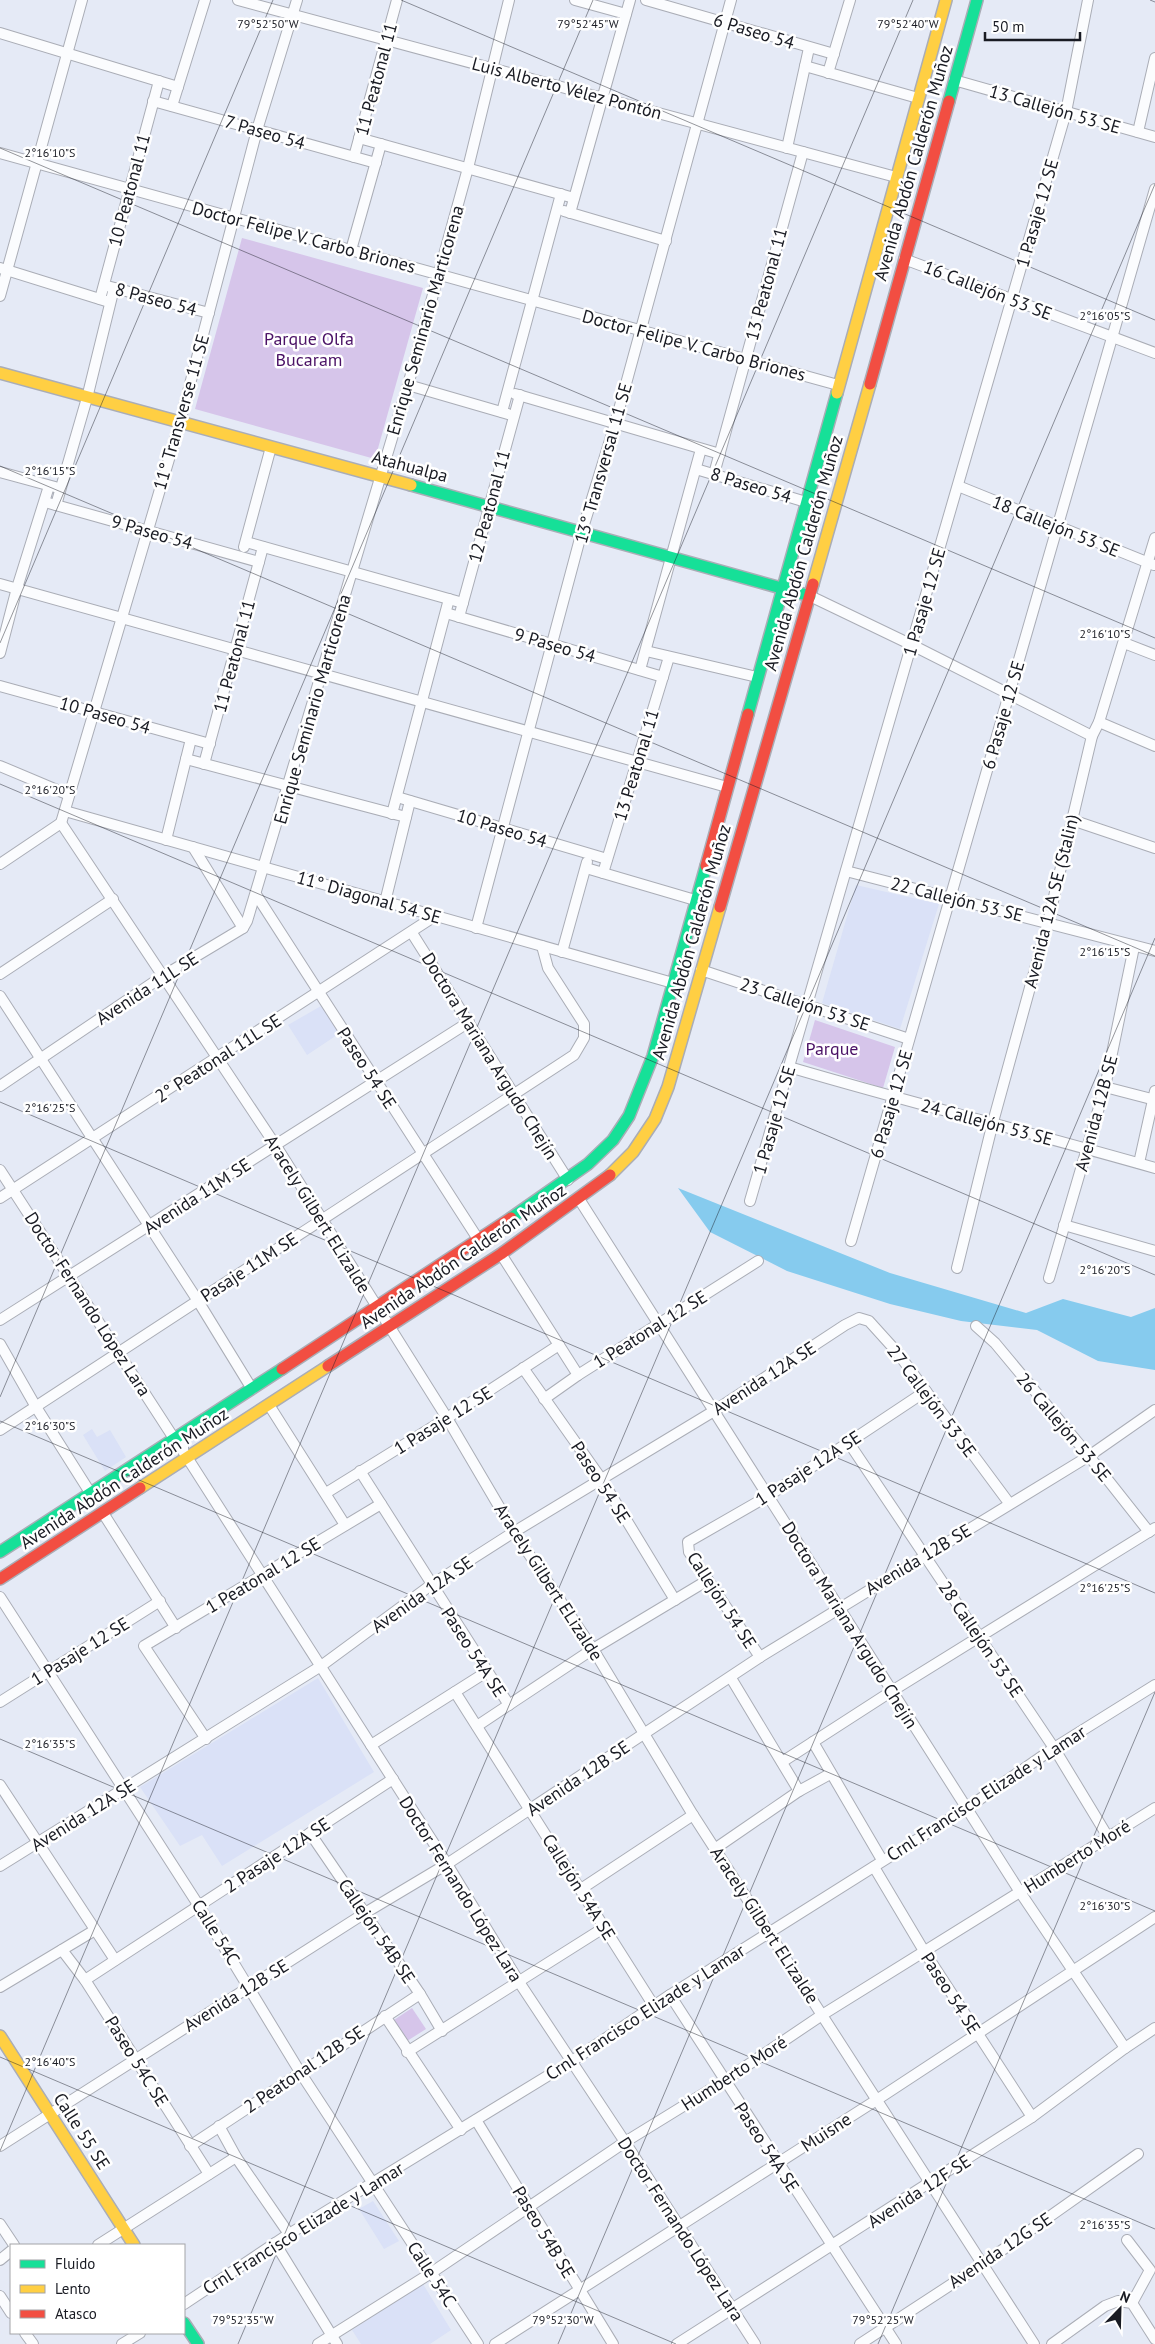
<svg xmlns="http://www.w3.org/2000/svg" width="1155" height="2344" font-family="'PT Sans',sans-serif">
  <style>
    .built { fill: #dae1f7 }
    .green { fill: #d6c5ea }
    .water { fill: #86cbee }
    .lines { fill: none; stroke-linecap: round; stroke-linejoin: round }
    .street-casing { stroke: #aaadb6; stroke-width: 12 }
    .fast-casing { stroke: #aaadb6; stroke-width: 14 }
    .slow-casing { stroke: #aaadb6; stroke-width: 14 }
    .jam-casing { stroke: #aaadb6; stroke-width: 14 }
    .street { stroke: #fbfcfe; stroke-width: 10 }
    .fast { stroke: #16e098; stroke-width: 11 }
    .slow { stroke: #ffcf43; stroke-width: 11 }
    .jam { stroke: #f24e42; stroke-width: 11 }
    .ticks { fill: none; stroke: #191b23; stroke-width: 1; stroke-opacity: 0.45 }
    .labels { text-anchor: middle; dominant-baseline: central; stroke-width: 5; stroke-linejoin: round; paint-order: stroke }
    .street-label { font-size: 18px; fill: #191b23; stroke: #fff }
    .park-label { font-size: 18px; fill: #4a1165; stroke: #fff }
    .ticks-label { font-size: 12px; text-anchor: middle; fill: #191b23; stroke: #fff; stroke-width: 5; stroke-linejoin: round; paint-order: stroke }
  </style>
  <rect width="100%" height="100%" fill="#e5eaf6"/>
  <g class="built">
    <polygon points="856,885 939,904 900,1029 822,1003"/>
    <polygon points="321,1006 340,1033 307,1055 288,1025"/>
    <polygon points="92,1429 97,1437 110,1430 126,1457 105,1471 83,1435"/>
    <polygon points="318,1678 374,1772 222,1866 202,1835 180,1846 140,1787"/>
    <polygon points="373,2201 399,2241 384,2249 359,2209"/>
    <polygon points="423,2284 451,2330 430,2344 361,2344 352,2330"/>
  </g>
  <g class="green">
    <polygon points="242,238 423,288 375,459 195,409"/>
    <polygon points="815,1020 895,1047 883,1088 803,1062"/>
    <polygon points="412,2008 426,2029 407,2041 394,2020"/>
  </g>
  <polygon class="water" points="678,1188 890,1273 1026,1313 1063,1299 1131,1317 1155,1308 1155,1370 1098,1361 1037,1330 961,1321 890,1304 787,1271 710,1232"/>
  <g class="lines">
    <defs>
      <g id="street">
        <polyline points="238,0 896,177"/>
        <polyline points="575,0 626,14"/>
        <polyline points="646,0 834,54"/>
        <polyline points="0,33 178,87"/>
        <polyline points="805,66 918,98"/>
        <polyline points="828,73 850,0"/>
        <polyline points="954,80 1155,137"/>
        <polyline points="153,101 376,163"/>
        <polyline points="172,106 205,0"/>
        <polyline points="1138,132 1155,58"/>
        <polyline points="359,138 574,198"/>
        <polyline points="787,148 809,48"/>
        <polyline points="0,153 838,385"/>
        <polyline points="354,157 397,0"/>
        <polyline points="564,211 666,241"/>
        <polyline points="570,213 630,0"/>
        <polyline points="351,250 381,144"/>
        <polyline points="904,259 1155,353"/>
        <polyline points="0,268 106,301"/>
        <polyline points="107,286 209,313"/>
        <polyline points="0,296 82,0"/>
        <polyline points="100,299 159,81"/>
        <polyline points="408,385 508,414"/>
        <polyline points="515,394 720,454"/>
        <polyline points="502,412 561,194"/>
        <polyline points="696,469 806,502"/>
        <polyline points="0,472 55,487"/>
        <polyline points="714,474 803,152"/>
        <polyline points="958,486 1154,565"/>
        <polyline points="45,502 259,562"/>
        <polyline points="56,505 87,398 114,288"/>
        <polyline points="246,542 463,603"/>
        <polyline points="244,547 271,447"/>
        <polyline points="0,584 727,787"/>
        <polyline points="810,596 912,645 1092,736"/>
        <polyline points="446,613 663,677"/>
        <polyline points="459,617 520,395"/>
        <polyline points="1124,643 1155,655"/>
        <polyline points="646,651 757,677"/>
        <polyline points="0,653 17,588 49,486"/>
        <polyline points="640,670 701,449"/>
        <polyline points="0,686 210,744"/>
        <polyline points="1099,722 1155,746"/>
        <polyline points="186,759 406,817"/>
        <polyline points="204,764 263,547"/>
        <polyline points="0,766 69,795"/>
        <polyline points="397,797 607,859"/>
        <polyline points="65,811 673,983"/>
        <polyline points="392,814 449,599"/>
        <polyline points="1072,820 1155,848"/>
        <polyline points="61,823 276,1146 447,1418 514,1532 593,1649 693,1815 1034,2344"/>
        <polyline points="61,823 180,422 257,130 297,0"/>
        <polyline points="166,840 191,739"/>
        <polyline points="193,847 243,928"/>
        <polyline points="0,864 61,823"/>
        <polyline points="586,868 695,900"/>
        <polyline points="846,871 1155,951"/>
        <polyline points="603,873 669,657"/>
        <polyline points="257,896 478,1239"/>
        <polyline points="385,902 410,801"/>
        <polyline points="476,928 582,531 615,424 731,0"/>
        <polyline points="412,933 568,1180"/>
        <polyline points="562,952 587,862"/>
        <polyline points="701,970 909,1039"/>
        <polyline points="0,974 113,899"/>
        <polyline points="0,996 198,1301 252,1389"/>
        <path d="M 789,1067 C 911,1103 1033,1133 1155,1168"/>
        <polyline points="0,1086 163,976 243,928 247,921 408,385 468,168 509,0"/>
        <polyline points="1105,1087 1155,1100"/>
        <polyline points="1139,1163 1155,1091"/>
        <polyline points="0,1170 175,1440"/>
        <polyline points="0,1198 435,916"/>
        <polyline points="579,1199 1020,1892 1125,2048"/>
        <polyline points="750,1201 1066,112 1088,0"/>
        <polyline points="1064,1225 1155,1251"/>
        <polyline points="851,1241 1155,189"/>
        <polyline points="501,1254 578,1375"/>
        <polyline points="957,1268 993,1122 1048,922 1092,736 1099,722 1155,538"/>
        <polyline points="1049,1278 1105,1087 1134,947"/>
        <polyline points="0,1320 469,1022"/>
        <polyline points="976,1326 995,1343 1089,1456 1149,1532"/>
        <polyline points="0,1344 36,1407 91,1494"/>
        <polyline points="523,1368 602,1480 675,1600"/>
        <polyline points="544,1399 578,1375 758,1261"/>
        <polyline points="269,1405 345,1525"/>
        <polyline points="0,1430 574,1055 584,1038 584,1024 548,968 542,946"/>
        <polyline points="188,1432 183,1441 183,1451 447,1864 519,1982 625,2142 755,2344"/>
        <polyline points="849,1443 1054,1748 1108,1837"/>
        <polyline points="360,1471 509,1705"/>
        <polyline points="326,1493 447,1418 559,1345"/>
        <polyline points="103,1513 176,1628"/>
        <polyline points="0,1597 199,1906 300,2072 478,2344"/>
        <polyline points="760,1657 689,1552 688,1542 768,1496 926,1391"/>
        <polyline points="731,1678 799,1791"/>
        <polyline points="455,1692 654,2006"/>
        <polyline points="0,1702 160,1601"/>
        <polyline points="477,1726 593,1649 708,1580"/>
        <polyline points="206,1739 144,1646 381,1504"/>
        <polyline points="813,1742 882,1860"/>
        <polyline points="371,1745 488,1671"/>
        <polyline points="782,1762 892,1691 1155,1528"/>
        <polyline points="0,1785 115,1960"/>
        <polyline points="310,1833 420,1994 442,2031"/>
        <polyline points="716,1848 799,1791 830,1774"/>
        <polyline points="0,1866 321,1666 431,1585 514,1532 714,1411 845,1325 859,1318 869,1321 897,1352 1009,1503"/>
        <polyline points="874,1867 924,1951 1032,2117"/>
        <polyline points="581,1889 693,1815"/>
        <polyline points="62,1950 85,1980 209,2174"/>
        <polyline points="85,1980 393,1779"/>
        <polyline points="0,1987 95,1930"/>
        <polyline points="670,1995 896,2344"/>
        <polyline points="385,2016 461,2130"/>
        <polyline points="407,2052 605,1927"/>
        <polyline points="476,2120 613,2344"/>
        <polyline points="219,2126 236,2157 289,2234"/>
        <polyline points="0,2146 365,1913 447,1864 760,1657 1089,1456 1155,1410"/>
        <polyline points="190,2146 420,1994"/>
        <polyline points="0,2224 14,2245"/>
        <polyline points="1127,2240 1150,2270 1132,2303"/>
        <polyline points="275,2243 337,2344"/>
        <polyline points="98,2245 236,2157"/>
        <polyline points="0,2260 11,2251"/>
        <polyline points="0,2296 11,2313"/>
        <polyline points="184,2304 289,2234 572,2061 670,1995 967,1808 1054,1748 1155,1685"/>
        <polyline points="25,2333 33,2344"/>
        <polyline points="122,2344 140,2333"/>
        <polyline points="318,2344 431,2273 625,2142 724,2081 822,2015 1155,1808"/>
        <polyline points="495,2344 875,2101 1155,1917"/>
        <polyline points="677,2344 1032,2117 1125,2048 1155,2028"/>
        <polyline points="860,2344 981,2265 1138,2154"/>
        <polyline points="1052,2344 1105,2306 1118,2301 1132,2303 1155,2339"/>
      </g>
      <g id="fast">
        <polyline points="949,101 977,0"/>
        <polyline points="411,485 810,596"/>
        <polyline points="748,714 837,393"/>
        <polyline points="511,1218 588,1164 613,1140 629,1116 653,1056 706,866"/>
        <polyline points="0,1552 282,1369"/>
        <polyline points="184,2323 198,2344"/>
      </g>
      <g id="slow">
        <polyline points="0,373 411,485"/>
        <polyline points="837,393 946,0"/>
        <polyline points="813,584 870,384"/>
        <polyline points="610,1175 633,1152 655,1119 668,1087 720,907"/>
        <polyline points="140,1488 328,1366"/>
        <polyline points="0,2036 134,2245"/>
      </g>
      <g id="jam">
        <polyline points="870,384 949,101"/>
        <polyline points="706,866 748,714"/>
        <polyline points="720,907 813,584"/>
        <polyline points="328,1366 501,1254 610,1175"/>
        <polyline points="282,1369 511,1218"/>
        <polyline points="0,1579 140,1488"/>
      </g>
    </defs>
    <use href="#street" class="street-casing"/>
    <use href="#fast" class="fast-casing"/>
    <use href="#slow" class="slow-casing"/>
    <use href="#jam" class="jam-casing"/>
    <use href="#street" class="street"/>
    <use href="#fast" class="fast"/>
    <use href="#slow" class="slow"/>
    <use href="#jam" class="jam"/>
  </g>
  <path class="ticks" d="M 401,0 L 1155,320M 1150,0 L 1155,2M 0,148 L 1155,638M 0,466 L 1155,956M 0,643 L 273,0M 0,784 L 1155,1275M 0,1102 L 1155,1593M 0,1397 L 593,0M 0,1421 L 1155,1911M 0,1739 L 1155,2229M 0,2057 L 676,2344M 0,2151 L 913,0M 238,2344 L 1155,184M 558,2344 L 1155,938M 878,2344 L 1155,1692"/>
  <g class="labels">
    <g class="street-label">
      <text transform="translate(754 31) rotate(17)">6 Paseo 54</text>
      <text transform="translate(376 79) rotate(-75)">11 Peatonal 11</text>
      <text transform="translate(567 88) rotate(15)">Luis Alberto Vélez Pontón</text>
      <text transform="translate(1055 109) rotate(16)">13 Callejón 53 SE</text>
      <text transform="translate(265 132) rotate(16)">7 Paseo 54</text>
      <text transform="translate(913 163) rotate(-74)">Avenida Abdón Calderón Muñoz</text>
      <text transform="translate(129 190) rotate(-75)">10 Peatonal 11</text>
      <text transform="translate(1037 213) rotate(-74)">1 Pasaje 12 SE</text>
      <text transform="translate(304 237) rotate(15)">Doctor Felipe V. Carbo Briones</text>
      <text transform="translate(766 284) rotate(-75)">13 Peatonal 11</text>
      <text transform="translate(988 290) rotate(21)">16 Callejón 53 SE</text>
      <text transform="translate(156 299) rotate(15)">8 Paseo 54</text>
      <text transform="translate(425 320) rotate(-74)">Enrique Seminario Marticorena</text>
      <text transform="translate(694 345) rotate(15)">Doctor Felipe V. Carbo Briones</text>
      <text transform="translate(181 412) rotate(-74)">11° Transverse 11 SE</text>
      <text transform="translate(603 463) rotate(-74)">13° Transversal 11 SE</text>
      <text transform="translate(410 466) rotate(15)">Atahualpa</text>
      <text transform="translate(751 485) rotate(17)">8 Paseo 54</text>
      <text transform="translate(489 506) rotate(-75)">12 Peatonal 11</text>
      <text transform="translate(1056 526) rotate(22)">18 Callejón 53 SE</text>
      <text transform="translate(152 532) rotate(16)">9 Paseo 54</text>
      <text transform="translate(803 553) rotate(-74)">Avenida Abdón Calderón Muñoz</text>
      <text transform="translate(924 602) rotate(-74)">1 Pasaje 12 SE</text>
      <text transform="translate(555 645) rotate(16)">9 Paseo 54</text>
      <text transform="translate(234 656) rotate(-75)">11 Peatonal 11</text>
      <text transform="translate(312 709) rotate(-74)">Enrique Seminario Marticorena</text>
      <text transform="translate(105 715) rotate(16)">10 Paseo 54</text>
      <text transform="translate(1003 715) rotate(-74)">6 Pasaje 12 SE</text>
      <text transform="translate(636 765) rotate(-73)">13 Peatonal 11</text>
      <text transform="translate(502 828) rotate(17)">10 Paseo 54</text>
      <text transform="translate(369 897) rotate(16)">11° Diagonal 54 SE</text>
      <text transform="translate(957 899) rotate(14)">22 Callejón 53 SE</text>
      <text transform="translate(1051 901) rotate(-76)">Avenida 12A SE (Stalin)</text>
      <text transform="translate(691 942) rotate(-74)">Avenida Abdón Calderón Muñoz</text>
      <text transform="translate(147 988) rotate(-33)">Avenida 11L SE</text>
      <text transform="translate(805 1004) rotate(18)">23 Callejón 53 SE</text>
      <text transform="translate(490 1056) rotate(58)">Doctora Mariana Argudo Chejín</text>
      <text transform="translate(218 1058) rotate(-33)">2° Peatonal 11L SE</text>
      <text transform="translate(367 1068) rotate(57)">Paseo 54 SE</text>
      <text transform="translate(891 1104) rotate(-74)">6 Pasaje 12 SE</text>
      <text transform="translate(1096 1113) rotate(-75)">Avenida 12B SE</text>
      <text transform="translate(774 1120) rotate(-74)">1 Pasaje 12 SE</text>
      <text transform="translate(987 1122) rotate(15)">24 Callejón 53 SE</text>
      <text transform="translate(197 1196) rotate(-33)">Avenida 11M SE</text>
      <text transform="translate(318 1214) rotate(58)">Aracely Gilbert ELizalde</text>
      <text transform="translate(463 1256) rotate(-34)">Avenida Abdón Calderón Muñoz</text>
      <text transform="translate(249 1267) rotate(-33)">Pasaje 11M SE</text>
      <text transform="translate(88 1304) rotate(57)">Doctor Fernando López Lara</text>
      <text transform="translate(650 1329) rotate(-32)">1 Peatonal 12 SE</text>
      <text transform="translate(764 1378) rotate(-33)">Avenida 12A SE</text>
      <text transform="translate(932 1401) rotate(53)">27 Callejón 53 SE</text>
      <text transform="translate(443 1420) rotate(-32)">1 Pasaje 12 SE</text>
      <text transform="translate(1064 1427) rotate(50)">26 Callejón 53 SE</text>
      <text transform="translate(808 1468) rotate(-33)">1 Pasaje 12A SE</text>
      <text transform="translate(124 1478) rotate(-33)">Avenida Abdón Calderón Muñoz</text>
      <text transform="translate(601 1482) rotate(57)">Paseo 54 SE</text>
      <text transform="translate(918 1559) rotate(-31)">Avenida 12B SE</text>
      <text transform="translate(263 1575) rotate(-31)">1 Peatonal 12 SE</text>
      <text transform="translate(549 1582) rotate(57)">Aracely Gilbert ELizalde</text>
      <text transform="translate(422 1594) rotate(-35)">Avenida 12A SE</text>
      <text transform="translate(722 1600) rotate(57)">Callejón 54 SE</text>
      <text transform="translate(850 1625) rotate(58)">Doctora Mariana Argudo Chejín</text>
      <text transform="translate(981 1639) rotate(56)">28 Callejón 53 SE</text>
      <text transform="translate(80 1651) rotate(-32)">1 Pasaje 12 SE</text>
      <text transform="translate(474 1652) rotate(57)">Paseo 54A SE</text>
      <text transform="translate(578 1778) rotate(-34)">Avenida 12B SE</text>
      <text transform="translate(986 1793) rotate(-33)">Crnl Francisco Elizade y Lamar</text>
      <text transform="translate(83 1815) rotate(-32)">Avenida 12A SE</text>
      <text transform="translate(277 1855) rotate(-33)">2 Pasaje 12A SE</text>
      <text transform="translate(1077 1856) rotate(-32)">Humberto Moré</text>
      <text transform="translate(579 1887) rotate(58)">Callejón 54A SE</text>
      <text transform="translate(461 1889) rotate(58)">Doctor Fernando López Lara</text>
      <text transform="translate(765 1925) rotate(57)">Aracely Gilbert ELizalde</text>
      <text transform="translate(377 1931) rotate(56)">Callejón 54B SE</text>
      <text transform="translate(216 1932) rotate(58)">Calle 54C</text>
      <text transform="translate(951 1993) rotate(57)">Paseo 54 SE</text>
      <text transform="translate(236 1995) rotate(-32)">Avenida 12B SE</text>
      <text transform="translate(645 2012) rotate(-33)">Crnl Francisco Elizade y Lamar</text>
      <text transform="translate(137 2061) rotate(58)">Paseo 54C SE</text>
      <text transform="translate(304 2069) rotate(-34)">2 Peatonal 12B SE</text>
      <text transform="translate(734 2073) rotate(-33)">Humberto Moré</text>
      <text transform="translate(82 2131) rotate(57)">Calle 55 SE</text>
      <text transform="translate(826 2132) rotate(-33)">Muisne</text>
      <text transform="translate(767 2147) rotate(57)">Paseo 54A SE</text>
      <text transform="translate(919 2191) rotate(-33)">Avenida 12F SE</text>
      <text transform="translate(303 2228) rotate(-32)">Crnl Francisco Elizade y Lamar</text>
      <text transform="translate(681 2229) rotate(57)">Doctor Fernando López Lara</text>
      <text transform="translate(544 2232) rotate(59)">Paseo 54B SE</text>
      <text transform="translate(1000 2250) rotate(-34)">Avenida 12G SE</text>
      <text transform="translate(432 2274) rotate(57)">Calle 54C</text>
    </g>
    <g class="park-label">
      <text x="309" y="338">Parque Olfa<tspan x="309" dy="21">Bucaram</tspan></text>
      <text x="832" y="1048">Parque</text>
    </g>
  </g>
  <g class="ticks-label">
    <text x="268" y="28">79°52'50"W</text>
    <text x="588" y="28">79°52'45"W</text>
    <text x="908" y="28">79°52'40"W</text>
    <text x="50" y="157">2°16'10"S</text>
    <text x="1105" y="320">2°16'05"S</text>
    <text x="50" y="475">2°16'15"S</text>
    <text x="1105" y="638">2°16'10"S</text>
    <text x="50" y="794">2°16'20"S</text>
    <text x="1105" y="956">2°16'15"S</text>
    <text x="50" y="1112">2°16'25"S</text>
    <text x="1105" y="1274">2°16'20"S</text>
    <text x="50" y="1430">2°16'30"S</text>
    <text x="1105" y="1592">2°16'25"S</text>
    <text x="50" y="1748">2°16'35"S</text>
    <text x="1105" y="1910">2°16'30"S</text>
    <text x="50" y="2066">2°16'40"S</text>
    <text x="1105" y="2229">2°16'35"S</text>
    <text x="243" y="2324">79°52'35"W</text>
    <text x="563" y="2324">79°52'30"W</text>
    <text x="883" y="2324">79°52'25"W</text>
  </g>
  <rect x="10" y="2244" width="175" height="90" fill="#ffffff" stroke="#a3a4a7"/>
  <rect x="20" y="2260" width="25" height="8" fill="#16e098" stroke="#a3a4a7"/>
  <text x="55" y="2269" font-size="15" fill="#191b23">Fluido</text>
  <rect x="20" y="2285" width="25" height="8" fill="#ffcf43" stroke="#a3a4a7"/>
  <text x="55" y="2294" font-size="15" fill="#191b23">Lento</text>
  <rect x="20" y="2310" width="25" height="8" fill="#f24e42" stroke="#a3a4a7"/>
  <text x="55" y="2319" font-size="15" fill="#191b23">Atasco</text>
  <g transform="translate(1120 2309) rotate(23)" stroke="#ffffff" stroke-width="4" paint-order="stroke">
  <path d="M0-4L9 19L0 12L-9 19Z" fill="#191b23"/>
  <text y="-8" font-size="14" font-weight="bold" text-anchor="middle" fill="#191b23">N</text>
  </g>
  <path d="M985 32v8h95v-8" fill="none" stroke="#191b23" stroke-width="2.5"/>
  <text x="992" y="32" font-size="15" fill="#191b23" stroke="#ffffff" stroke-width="4" paint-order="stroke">50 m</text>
</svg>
